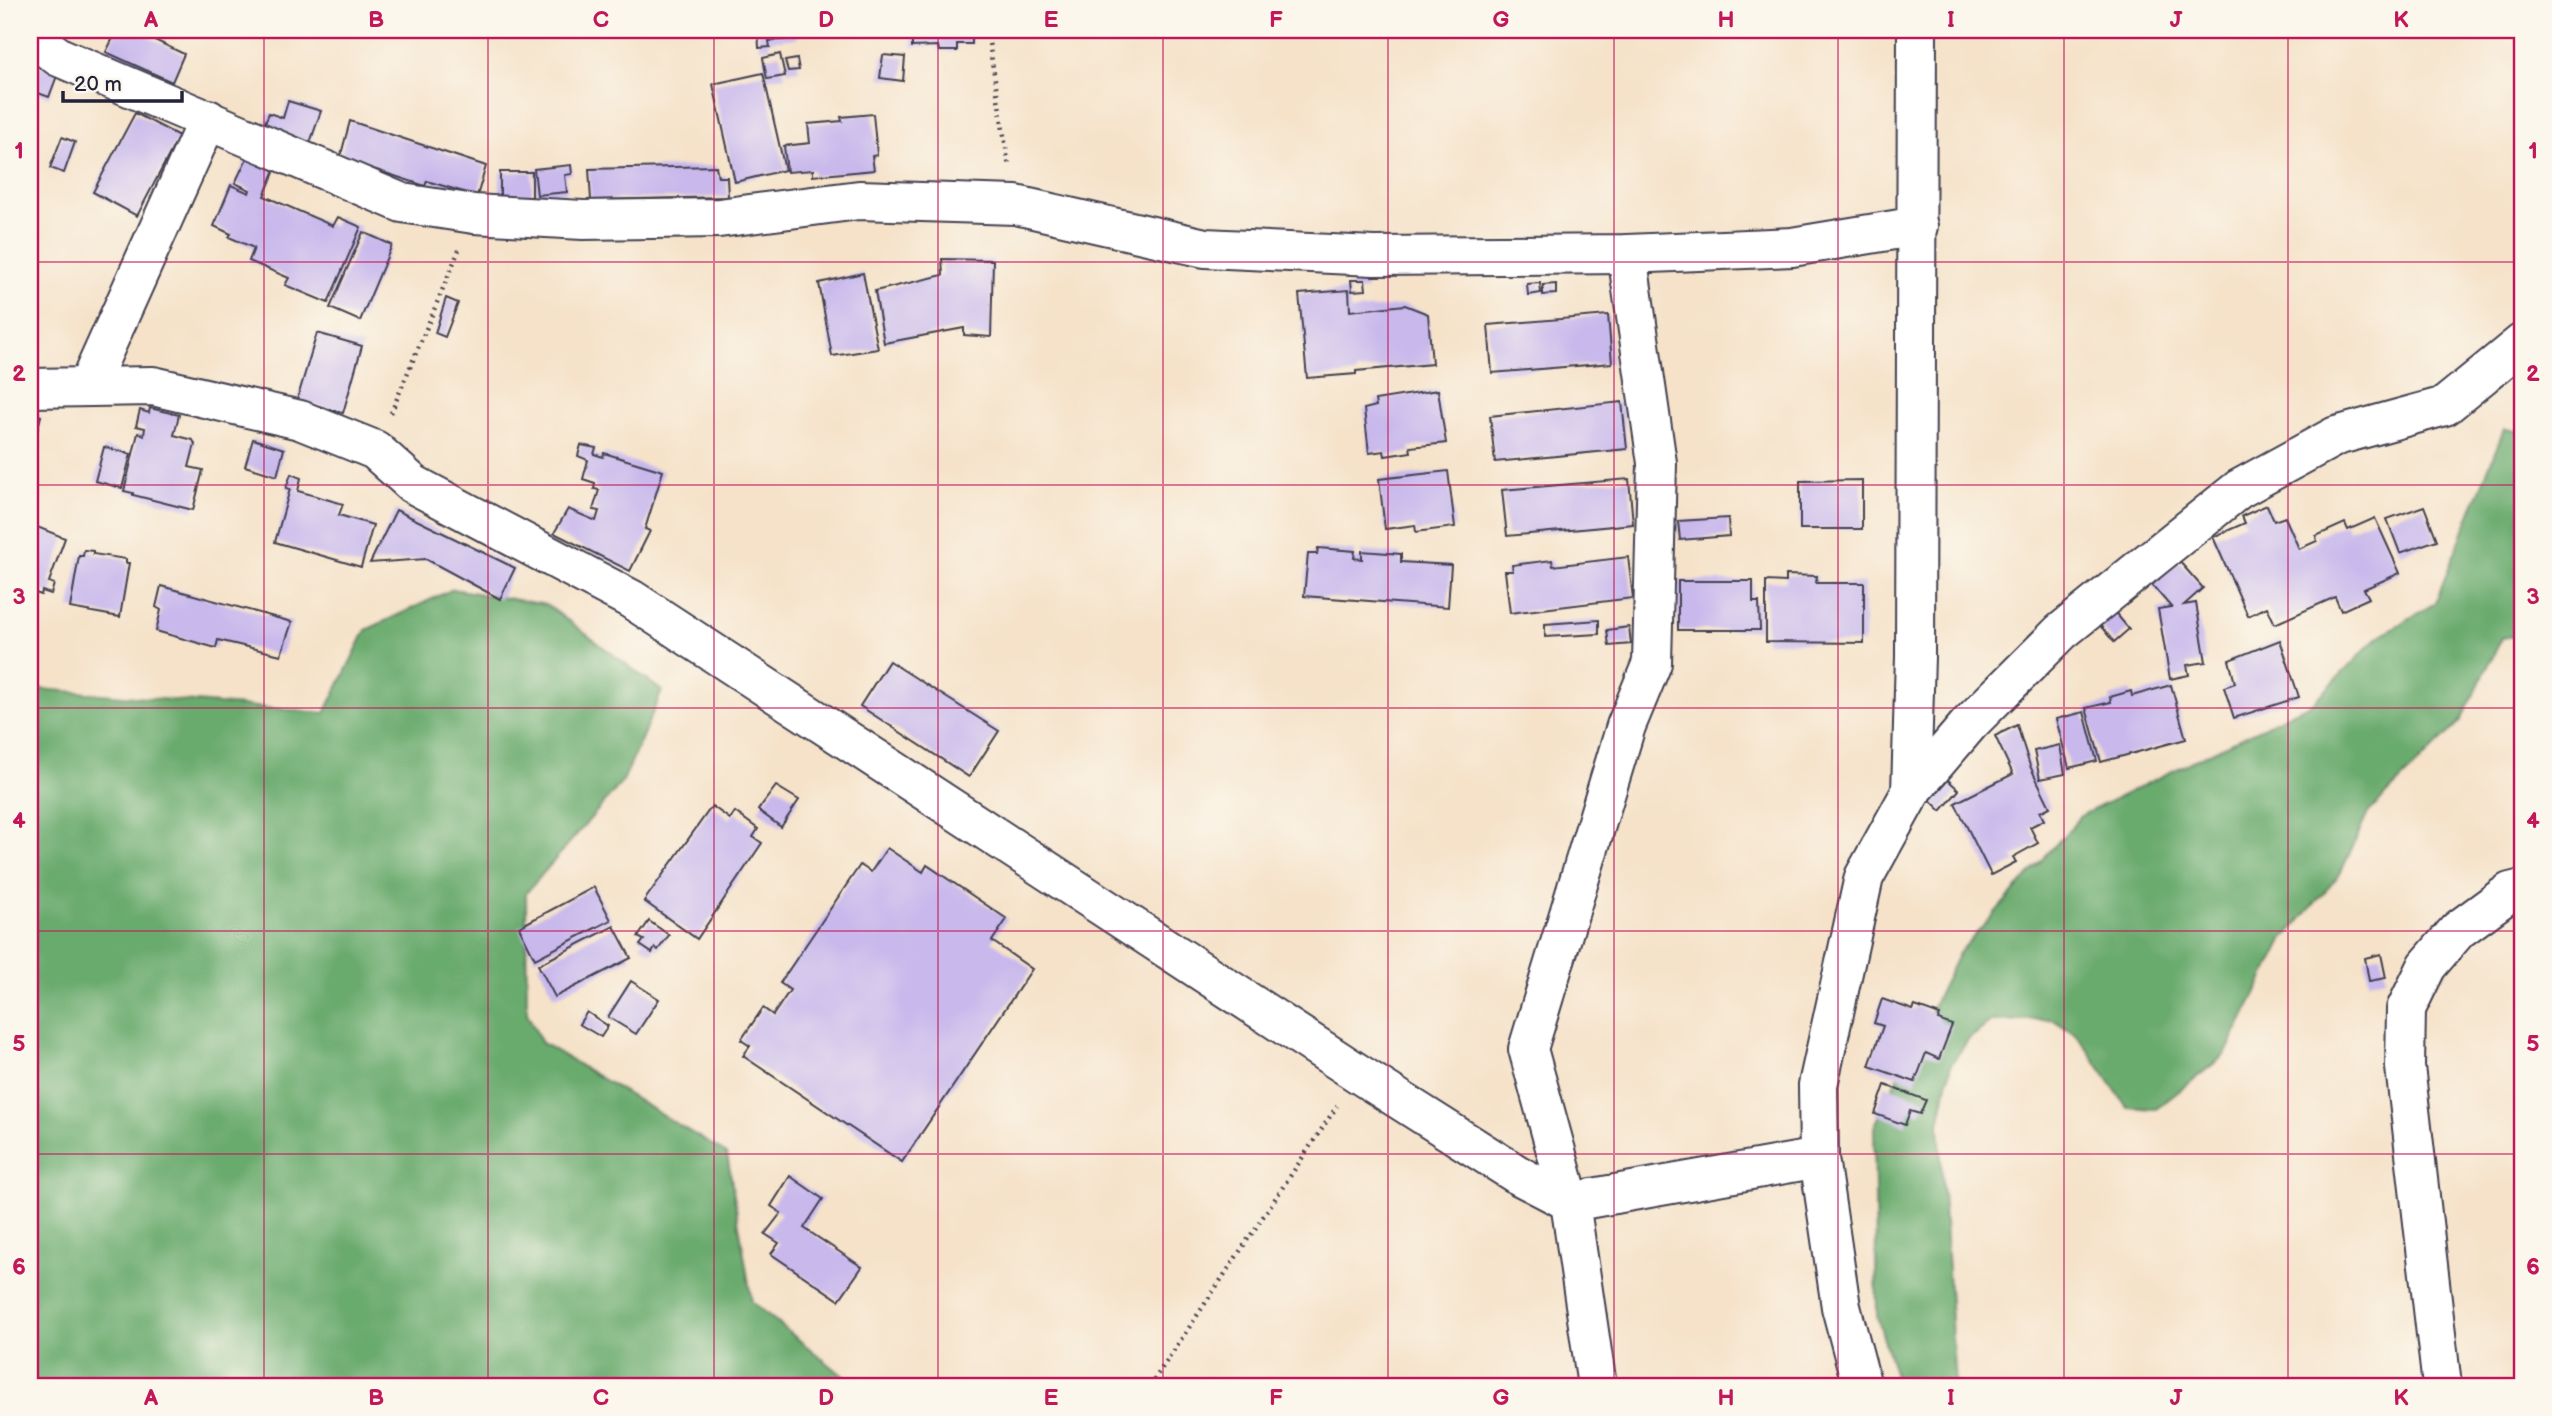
<svg xmlns="http://www.w3.org/2000/svg" width="2552" height="1416" font-family="'Balsamiq Sans',sans-serif">
  <style>
    .forest { fill: #69aa6d; stroke: #466654; stroke-width: 2 }
    .building { fill: #c8b8ec }
    .lines { fill: none; stroke-linecap: round; stroke-linejoin: round }
    .minor-casing { stroke: #423f50; stroke-width: 42 }
    .path { stroke: #423f50; stroke-width: 4.5; stroke-dasharray: 2 5; stroke-linecap: butt }
    .minor { stroke: #fff; stroke-width: 38 }
    .grid { fill: none; stroke: #c2185b; stroke-width: 2; stroke-opacity: 0.55 }
    .neatline { fill: none; stroke: #c2185b; stroke-width: 2.5 }
    .grid-label { font-size: 23px; text-anchor: middle; font-weight: bold; fill: #c2185b }
  </style>
  <rect width="100%" height="100%" fill="#fbf7ec"/>
  <filter id="ink" filterUnits="userSpaceOnUse"><feTurbulence type="fractalNoise" baseFrequency=".0143" numOctaves="2"/><feDisplacementMap in="SourceGraphic" scale="14" xChannelSelector="R" yChannelSelector="G"/><feConvolveMatrix kernelMatrix="1 2 1 2 8 2 1 2 1" color-interpolation-filters="sRGB"/></filter>
  <filter id="wash" filterUnits="userSpaceOnUse"><feTurbulence type="fractalNoise" baseFrequency=".00686" numOctaves="4" result="noise"/><feDisplacementMap in="SourceGraphic" scale="28" xChannelSelector="R" yChannelSelector="G"/><feGaussianBlur stdDeviation="1.57" result="paint"/><feColorMatrix in="noise" values="0 0 0 0 0 0 0 0 0 0 0 0 0 0 0 0 0 1.4 0 .05"/><feComposite in="paint" operator="in"/></filter>
  <g filter="url(#wash)">
    <rect width="100%" height="100%" fill="#f5e2c9"/>
    <g class="forest">
      <polygon points="2504,429 2522,431 2522,635 2502,638 2460,722 2368,813 2340,874 2283,940 2225,1055 2156,1109 2127,1107 2078,1036 2052,1019 1992,1021 1969,1039 1951,1064 1939,1124 1955,1386 1898,1386 1877,1316 1874,1127 1959,953 2082,815 2314,702 2378,637 2435,603"/>
      <polygon points="453,589 547,605 662,691 623,781 526,893 527,1013 541,1042 727,1154 752,1302 856,1386 30,1386 30,688 325,713 366,630"/>
    </g>
    <g id="blocks">
      <g class="building">
        <polygon points="117,30 134,30 184,54 172,82 106,52"/>
        <polygon points="758,30 797,30 798,38 769,41 770,47 759,48"/>
        <polygon points="912,30 972,30 972,44 957,44 957,51 939,51 938,46 912,47"/>
        <polygon points="780,54 785,76 767,79 763,58"/>
        <polygon points="883,55 905,57 903,81 880,78"/>
        <polygon points="797,59 799,70 788,71 785,61"/>
        <polygon points="30,62 58,73 49,97 30,90"/>
        <polygon points="763,73 785,170 735,182 713,84"/>
        <polygon points="288,101 321,111 310,143 264,125 269,113 283,118"/>
        <polygon points="135,113 179,136 137,216 93,192"/>
        <polygon points="873,114 877,155 872,156 874,170 813,176 813,170 787,172 784,146 810,143 808,124 842,121 841,117"/>
        <polygon points="350,121 486,166 477,196 427,181 425,186 340,158"/>
        <polygon points="62,137 75,142 64,173 50,168"/>
        <polygon points="247,158 275,170 264,196 333,226 338,217 361,227 328,303 285,285 289,278 249,261 254,248 229,237 231,234 214,226 231,185 249,193 250,190 235,183"/>
        <polygon points="571,165 572,174 565,175 567,192 537,195 534,169"/>
        <polygon points="716,166 718,177 727,177 728,197 591,200 589,169"/>
        <rect x="500" y="172" width="32" height="25"/>
        <polygon points="363,232 392,245 360,321 330,308"/>
        <polygon points="942,259 993,260 991,337 964,335 964,328 884,343 875,291 943,275"/>
        <polygon points="863,273 878,349 832,356 819,283"/>
        <polygon points="1351,280 1365,280 1366,290 1352,291"/>
        <polygon points="1540,283 1541,293 1528,295 1527,284"/>
        <polygon points="1556,284 1556,294 1543,295 1543,285"/>
        <polygon points="1349,290 1350,311 1405,305 1428,314 1432,364 1356,371 1356,374 1307,378 1299,294"/>
        <polygon points="446,298 458,303 445,337 435,333"/>
        <polygon points="1608,315 1612,363 1492,373 1488,325"/>
        <polygon points="317,333 362,346 343,413 297,400"/>
        <polygon points="1438,390 1446,443 1410,447 1411,452 1385,456 1384,451 1369,453 1364,409 1376,406 1375,400"/>
        <polygon points="1622,402 1627,449 1495,462 1490,416"/>
        <polygon points="150,408 179,415 174,435 193,440 195,444 189,467 203,470 193,510 133,495 133,493 124,491 138,433 144,435 145,428 136,426 140,410 149,413"/>
        <polygon points="30,413 41,416 31,455 30,455"/>
        <polygon points="253,439 284,449 277,476 245,466"/>
        <polygon points="581,445 596,448 594,454 603,457 604,453 663,471 645,529 650,531 630,571 554,533 568,509 596,521 599,511 593,510 599,490 594,489 595,483 583,479 588,460 578,456"/>
        <polygon points="104,447 131,454 122,488 95,481"/>
        <polygon points="1448,471 1455,527 1416,532 1415,525 1385,529 1379,479"/>
        <polygon points="291,474 301,478 298,491 343,504 339,515 373,525 361,567 275,542 290,489 286,488"/>
        <polygon points="1629,479 1633,524 1507,536 1502,490"/>
        <polygon points="1862,480 1862,529 1800,529 1800,481"/>
        <polygon points="2267,505 2274,521 2285,517 2299,549 2317,541 2316,536 2345,523 2348,530 2375,518 2400,573 2364,589 2369,598 2341,611 2335,597 2275,624 2267,607 2248,616 2213,537 2245,523 2242,516"/>
        <polygon points="2424,506 2437,540 2400,553 2387,519"/>
        <polygon points="30,509 34,510 31,515 35,517 32,525 65,538 49,582 54,584 51,594 42,591 41,595 30,591"/>
        <polygon points="396,510 515,568 500,599 426,559 370,563"/>
        <polygon points="1728,518 1729,536 1680,540 1678,521"/>
        <polygon points="1318,548 1355,551 1354,558 1362,559 1362,551 1401,554 1401,562 1451,565 1448,607 1304,596 1308,554 1317,554"/>
        <polygon points="84,550 93,551 93,554 126,559 126,563 129,563 120,617 70,608 79,556 83,556"/>
        <polygon points="1628,557 1633,598 1510,613 1505,571 1513,571 1512,565 1552,560 1553,566"/>
        <polygon points="2179,561 2203,588 2184,605 2196,603 2206,662 2187,665 2189,675 2170,679 2158,609 2171,607 2152,585"/>
        <polygon points="1786,575 1817,576 1816,583 1864,583 1864,643 1766,642 1766,581 1786,582"/>
        <polygon points="1678,581 1753,581 1753,602 1759,602 1760,630 1678,630"/>
        <polygon points="161,586 292,622 281,655 218,640 216,648 156,631 161,610 156,607"/>
        <polygon points="2113,610 2129,629 2114,642 2098,623"/>
        <polygon points="1599,620 1599,634 1545,637 1545,624"/>
        <polygon points="1629,627 1631,644 1609,646 1607,630"/>
        <polygon points="2280,640 2299,697 2234,718 2224,687 2235,683 2229,660"/>
        <polygon points="889,661 999,731 969,777 860,706"/>
        <polygon points="2171,685 2186,739 2101,762 2086,708 2111,702 2110,697 2131,691 2132,696"/>
        <polygon points="2084,712 2097,761 2069,768 2056,719"/>
        <polygon points="2017,725 2030,766 2050,807 2040,812 2044,820 2030,827 2038,843 2013,857 2016,862 1991,875 1955,803 2013,774 1995,736"/>
        <polygon points="2060,745 2065,774 2040,779 2034,751"/>
        <polygon points="1948,780 1959,790 1941,811 1930,800"/>
        <polygon points="776,786 799,800 781,827 758,810"/>
        <polygon points="712,806 730,819 735,812 758,829 753,837 762,843 697,939 644,901"/>
        <polygon points="887,848 923,872 927,865 1007,919 992,941 1032,969 902,1162 743,1056 750,1046 741,1040 763,1008 773,1015 790,990 780,983 860,865 871,872"/>
        <polygon points="594,887 611,920 535,959 519,927"/>
        <polygon points="649,921 669,935 658,950 655,948 652,953 640,945 644,940 638,937"/>
        <polygon points="614,926 631,958 555,997 538,965"/>
        <polygon points="2381,954 2386,978 2369,981 2365,958"/>
        <polygon points="631,981 659,999 636,1034 608,1017"/>
        <polygon points="1882,999 1913,1010 1915,1006 1940,1015 1938,1020 1952,1025 1939,1059 1926,1053 1915,1082 1869,1066 1883,1026 1874,1023"/>
        <polygon points="587,1012 608,1026 601,1037 579,1024"/>
        <polygon points="1885,1085 1926,1100 1920,1114 1910,1111 1905,1125 1875,1114"/>
        <polygon points="790,1176 823,1199 804,1228 862,1267 839,1300 771,1254 779,1243 765,1234 781,1213 771,1206"/>
      </g>
    </g>
  </g>
  <g filter="url(#ink)">
    <use href="#blocks" fill-opacity="0" stroke="#423f50" stroke-width="2"/>
    <g class="lines">
      <defs>
        <g id="minor">
          <polyline points="30,36 59,57 402,203 474,214 583,220 719,218 859,200 1016,205 1205,248 1374,256 1627,254 1792,247 1918,226"/>
          <polyline points="88,386 208,119"/>
          <polyline points="30,388 153,386 300,420 375,450 413,484 631,599 1359,1074 1518,1175 1570,1202 1819,1158"/>
          <polyline points="1911,792 1915,656 1917,30"/>
          <polyline points="1597,1386 1570,1202 1528,1049 1626,726 1652,663 1657,463 1627,254"/>
          <polyline points="1862,1386 1841,1307 1819,1158 1818,1085 1864,877 1911,792 1969,724 2061,632 2239,489 2336,436 2445,406 2522,343"/>
          <polyline points="2442,1386 2405,1067 2406,1009 2427,966 2458,930 2510,892 2522,889"/>
        </g>
      </defs>
      <use href="#minor" class="minor-casing"/>
      <g class="path">
        <polyline points="987,30 1009,167"/>
        <polyline points="391,413 459,250"/>
        <polyline points="1150,1386 1337,1106"/>
      </g>
      <use href="#minor" class="minor"/>
    </g>
  </g>
  <path class="grid" d="M 264,30 L 264,1386M 488,30 L 488,1386M 714,30 L 714,1386M 938,30 L 938,1386M 1163,30 L 1163,1386M 1388,30 L 1388,1386M 1614,30 L 1614,1386M 1838,30 L 1838,1386M 2064,30 L 2064,1386M 2288,30 L 2288,1386M 30,262 L 2522,262M 30,485 L 2522,485M 30,708 L 2522,708M 30,931 L 2522,931M 30,1154 L 2522,1154"/>
  <rect width="2552" height="1416" fill="none" stroke="#fbf7ec" stroke-width="77"/>
  <path d="M63 91v10h119v-10" fill="none" stroke="#22223b" stroke-width="3.5"/>
  <text x="74" y="91" font-size="21" fill="#22223b" stroke="#fbf7ec" stroke-width="5" paint-order="stroke">20 m</text>
  <rect x="38" y="38" width="2476" height="1340" class="neatline"/>
  <g class="grid-label">
    <text x="151" y="27">A</text>
    <text x="376" y="27">B</text>
    <text x="601" y="27">C</text>
    <text x="826" y="27">D</text>
    <text x="1051" y="27">E</text>
    <text x="1276" y="27">F</text>
    <text x="1501" y="27">G</text>
    <text x="1726" y="27">H</text>
    <text x="1951" y="27">I</text>
    <text x="2176" y="27">J</text>
    <text x="2401" y="27">K</text>
    <text x="19" y="158">1</text>
    <text x="2533" y="158">1</text>
    <text x="19" y="381">2</text>
    <text x="2533" y="381">2</text>
    <text x="19" y="604">3</text>
    <text x="2533" y="604">3</text>
    <text x="19" y="828">4</text>
    <text x="2533" y="828">4</text>
    <text x="19" y="1051">5</text>
    <text x="2533" y="1051">5</text>
    <text x="19" y="1274">6</text>
    <text x="2533" y="1274">6</text>
    <text x="151" y="1405">A</text>
    <text x="376" y="1405">B</text>
    <text x="601" y="1405">C</text>
    <text x="826" y="1405">D</text>
    <text x="1051" y="1405">E</text>
    <text x="1276" y="1405">F</text>
    <text x="1501" y="1405">G</text>
    <text x="1726" y="1405">H</text>
    <text x="1951" y="1405">I</text>
    <text x="2176" y="1405">J</text>
    <text x="2401" y="1405">K</text>
  </g>
</svg>
